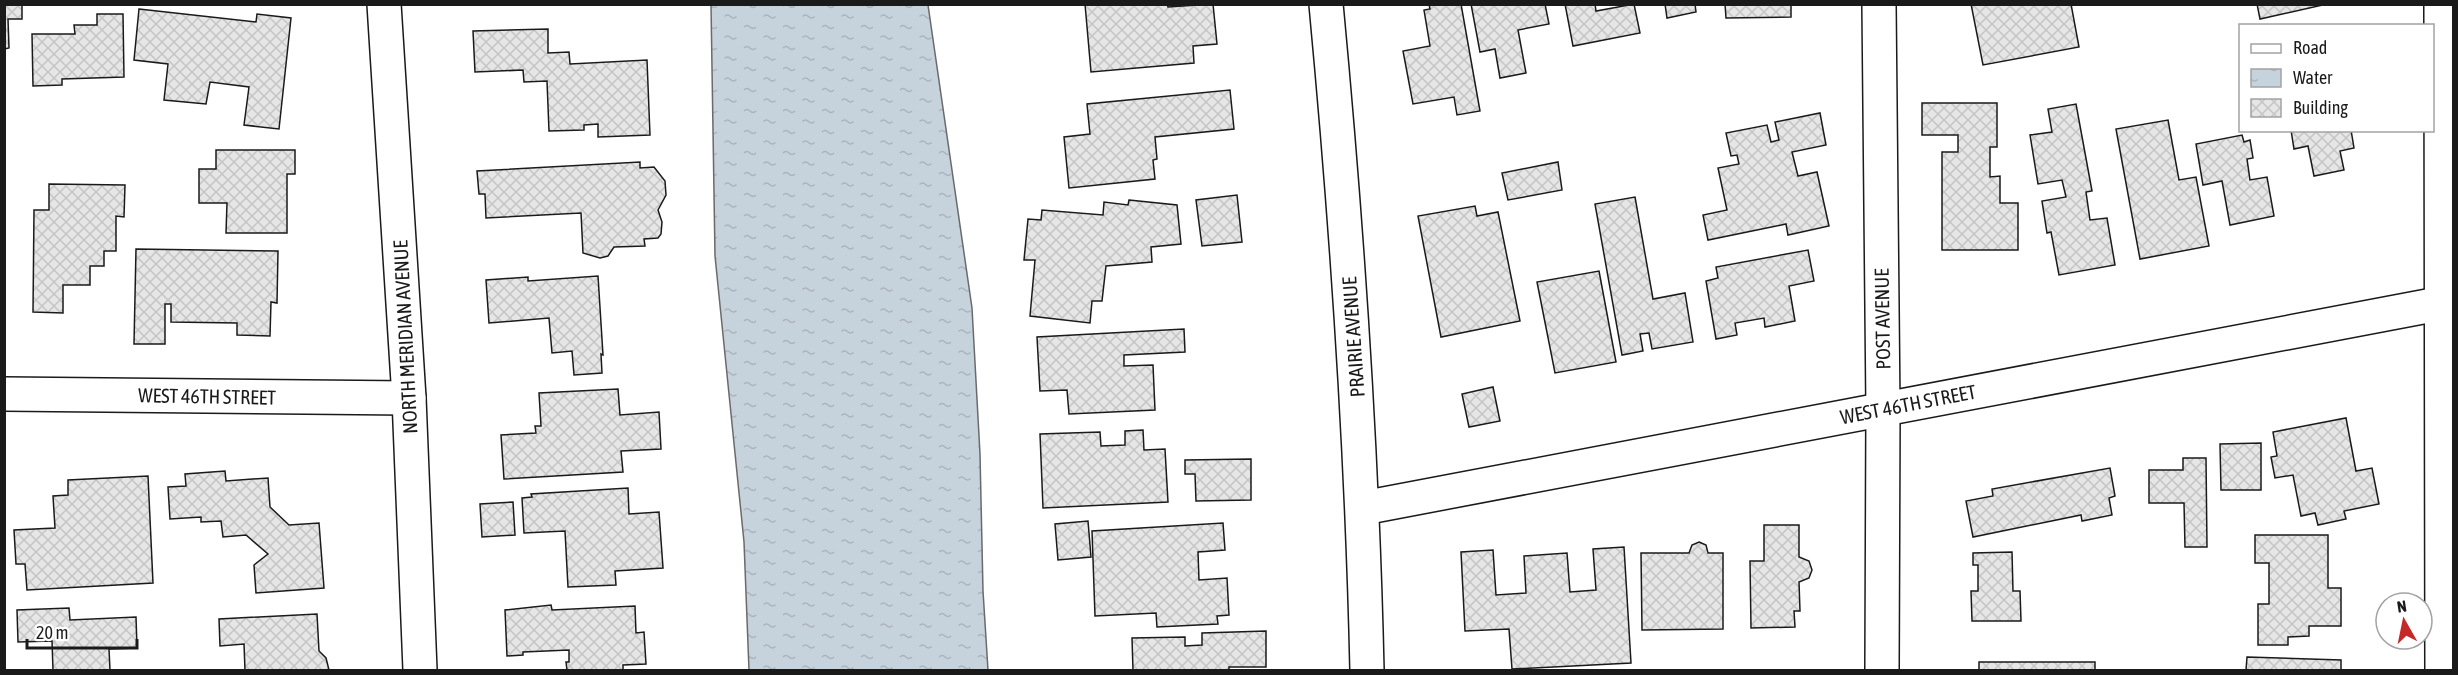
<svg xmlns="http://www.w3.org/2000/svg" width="2458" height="675" font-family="'Asap Condensed',sans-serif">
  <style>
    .water { fill: url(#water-ripples); stroke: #6a6a6a; stroke-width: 1.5 }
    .building { fill: url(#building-cross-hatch); stroke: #1a1a1a; stroke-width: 1.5 }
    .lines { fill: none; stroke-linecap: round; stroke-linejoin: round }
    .street-casing { stroke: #1a1a1a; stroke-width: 36 }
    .street { stroke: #fff; stroke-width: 33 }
    .labels { text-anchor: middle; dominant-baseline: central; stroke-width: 4.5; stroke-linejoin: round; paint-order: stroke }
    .street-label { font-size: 20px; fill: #1a1a1a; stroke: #fff }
  </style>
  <defs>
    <pattern id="water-ripples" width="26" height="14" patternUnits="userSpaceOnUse" patternTransform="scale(1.5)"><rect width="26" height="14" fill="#c6d2dc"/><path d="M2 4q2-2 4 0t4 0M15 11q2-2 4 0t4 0" fill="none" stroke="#aab4bc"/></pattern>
    <pattern id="building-cross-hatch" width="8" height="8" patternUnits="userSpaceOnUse" patternTransform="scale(1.5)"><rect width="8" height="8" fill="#e6e6e6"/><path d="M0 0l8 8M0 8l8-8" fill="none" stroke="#c5c5c5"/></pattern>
  </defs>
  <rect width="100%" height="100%" fill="#fff"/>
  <polygon class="water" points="711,5 928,5 972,308 980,454 983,591 988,670 749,670 744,542 715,256"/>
  <g class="building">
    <polygon points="4,4 22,4 22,19 8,19 9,48 4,49"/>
    <polygon points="1085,4 1167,4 1168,7 1213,4 1217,44 1193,46 1194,63 1091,72"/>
    <polygon points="1429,4 1461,4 1480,111 1457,115 1454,97 1413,104 1403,51 1430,46 1424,10 1430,9"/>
    <polygon points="1471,4 1545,4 1549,24 1518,30 1526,73 1500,78 1495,49 1480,52"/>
    <polygon points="1565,4 1595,4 1596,11 1634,4 1640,33 1573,46"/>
    <polygon points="1665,4 1695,4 1696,12 1667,18"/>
    <polygon points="1725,4 1791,4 1791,17 1726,18"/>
    <polygon points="1971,4 2071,4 2079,47 1983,65"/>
    <polygon points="2257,4 2327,4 2260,19"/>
    <polygon points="139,9 256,22 257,14 291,18 279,129 244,125 249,87 210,82 206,104 164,100 168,64 134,60"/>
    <polygon points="97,14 123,14 124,77 62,79 62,85 33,86 32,34 75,34 74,25 97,25"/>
    <polygon points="548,29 548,53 569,52 570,64 647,60 650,135 598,137 598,124 584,125 584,130 549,131 547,81 524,82 523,70 475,72 473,31"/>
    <polygon points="1230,90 1234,129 1155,137 1157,159 1153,160 1155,179 1069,188 1064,137 1090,134 1087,104"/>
    <polygon points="1922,103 1997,103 1997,147 1990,147 1990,177 2000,176 2000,203 2018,203 2018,250 1942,250 1942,152 1958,152 1958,135 1922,135"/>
    <polygon points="2076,104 2092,191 2086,192 2090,220 2107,218 2115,265 2059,275 2051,232 2047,233 2042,201 2066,197 2062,180 2038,184 2030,135 2052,132 2048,109"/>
    <polygon points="1820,113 1826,145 1792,152 1798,176 1817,172 1829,226 1788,235 1786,224 1708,240 1703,215 1727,210 1718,168 1739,164 1737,155 1731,156 1726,133 1767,125 1771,142 1779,140 1775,122"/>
    <polygon points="2168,120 2179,180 2196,177 2209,246 2140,259 2116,129"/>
    <polygon points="2291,130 2351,130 2354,148 2340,151 2344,170 2314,176 2308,146 2294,149"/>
    <polygon points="2242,135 2244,142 2250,140 2253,158 2247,159 2250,180 2267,177 2274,216 2230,225 2222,181 2203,185 2196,144"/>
    <polygon points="216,150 295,150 295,174 287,174 287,233 226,233 227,203 199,203 199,169 216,169"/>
    <polygon points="640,162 640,168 654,167 665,181 666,195 658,210 662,222 661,234 658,238 644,239 645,246 614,247 608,256 600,258 583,253 581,213 486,218 485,194 479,194 477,171"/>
    <polygon points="1558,162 1562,190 1508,200 1502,173"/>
    <polygon points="49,184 125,185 124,217 116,216 116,251 104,251 104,266 90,266 90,285 63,285 63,313 33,312 34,210 49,210"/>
    <polygon points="1237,195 1242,242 1202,246 1196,200"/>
    <polygon points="1635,197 1653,299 1685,293 1693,342 1652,349 1649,333 1640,334 1643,351 1622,355 1595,204"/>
    <polygon points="1129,200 1177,205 1181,244 1151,247 1152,262 1106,266 1102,301 1092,301 1090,323 1030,316 1035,260 1024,260 1028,219 1041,220 1042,210 1103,215 1104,202 1128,205"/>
    <polygon points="1475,206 1477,216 1498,212 1520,321 1441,337 1418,216"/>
    <polygon points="136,249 278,251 277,303 271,302 270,336 237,335 237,323 171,322 171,304 165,304 165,344 134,344"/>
    <polygon points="1808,250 1814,281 1789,286 1795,321 1765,327 1764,318 1735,323 1737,335 1716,339 1706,281 1718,278 1716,267"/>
    <polygon points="1599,271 1616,362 1555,373 1537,282"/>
    <polygon points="598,276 603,355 601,354 602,373 574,375 572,351 552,353 549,318 489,323 486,280 528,277 528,281"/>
    <polygon points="1184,329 1185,352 1124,355 1124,366 1153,365 1155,410 1069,414 1067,390 1040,391 1037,337"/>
    <polygon points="1493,387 1500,421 1469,427 1462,394"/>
    <polygon points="618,389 620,415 659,412 661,449 621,451 623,472 504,479 501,435 536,433 535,426 541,426 539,393"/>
    <polygon points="2346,418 2356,471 2372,468 2379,504 2344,511 2346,519 2318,525 2315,513 2301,516 2293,475 2275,478 2271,457 2277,456 2273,432"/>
    <polygon points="1143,430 1144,450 1165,449 1168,502 1043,508 1040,434 1100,432 1101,446 1125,445 1125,431"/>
    <polygon points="2261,443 2261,490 2221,490 2220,444"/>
    <polygon points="2183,458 2206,458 2207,547 2185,547 2184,503 2149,503 2149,470 2183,470"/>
    <polygon points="1251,459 1251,500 1196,501 1195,474 1185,474 1185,460"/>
    <polygon points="2110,468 2115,496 2109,498 2112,515 2082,521 2081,515 1973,537 1966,501 1993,496 1992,489"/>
    <polygon points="225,471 226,481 268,478 270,507 289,525 319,523 324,588 256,593 254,565 268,554 246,535 223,537 221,521 201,522 201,517 170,519 168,487 186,486 185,474"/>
    <polygon points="148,476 153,583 27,590 25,564 16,564 14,530 55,528 53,496 68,495 68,480"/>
    <polygon points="628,488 629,514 659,512 663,568 615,571 616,585 568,587 565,531 524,533 522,498 532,497 531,494"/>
    <polygon points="513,502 515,535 482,537 480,504"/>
    <polygon points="1088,521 1091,557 1058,560 1055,524"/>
    <polygon points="1223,523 1225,550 1198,552 1199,580 1227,578 1229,615 1217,616 1218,624 1157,627 1156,613 1095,616 1092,531"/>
    <polygon points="1764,525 1799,525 1799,557 1809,561 1812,570 1809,578 1799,582 1800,611 1794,611 1795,627 1751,628 1750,561 1764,561"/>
    <polygon points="2255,535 2328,535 2328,588 2341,588 2341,626 2309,626 2309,636 2288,637 2288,645 2258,645 2258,604 2269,604 2269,563 2255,563"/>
    <polygon points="1699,542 1706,545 1708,553 1723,553 1723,629 1642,630 1641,553 1689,553 1692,545"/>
    <polygon points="1624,547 1631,663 1512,669 1509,629 1465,631 1461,552 1493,550 1496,595 1526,593 1524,556 1567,553 1570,592 1596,590 1593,549"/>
    <polygon points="2012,552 2013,591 2020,591 2021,621 1972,621 1971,591 1978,591 1978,565 1973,565 1973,553"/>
    <polygon points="551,605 552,610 635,606 636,633 644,632 646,664 623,665 623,670 567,670 566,662 569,662 569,650 523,652 523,655 507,656 505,610"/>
    <polygon points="69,608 70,620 136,617 137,648 109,649 110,670 53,670 52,641 18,642 17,610"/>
    <polygon points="317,614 319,651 326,658 329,670 245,670 244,644 220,646 219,619"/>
    <polygon points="1266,631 1266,667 1229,667 1229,670 1133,670 1132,638 1185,637 1185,646 1202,645 1202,633"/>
    <polygon points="2247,657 2341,660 2341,670 2246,670"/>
    <rect x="1979" y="662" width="116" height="8"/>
  </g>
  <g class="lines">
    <defs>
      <g id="street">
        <polyline points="384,4 409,398 420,670"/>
        <path d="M 1326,4 C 1347,226 1362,448 1367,670"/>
        <polyline points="1879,4 1883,409 1882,670"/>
        <polyline points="2441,4 2442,670"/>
        <polyline points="4,394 409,398"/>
        <polyline points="1363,508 2454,301"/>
      </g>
    </defs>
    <use href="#street" class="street-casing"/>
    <use href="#street" class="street"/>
  </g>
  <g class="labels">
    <g class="street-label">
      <text transform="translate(1882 319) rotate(-91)">POST AVENUE</text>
      <text transform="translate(405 337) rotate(-93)">NORTH MERIDIAN AVENUE</text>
      <text transform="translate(1353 337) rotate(-94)">PRAIRIE AVENUE</text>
      <text transform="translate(207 396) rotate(1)">WEST 46TH STREET</text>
      <text transform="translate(1908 404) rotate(-11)">WEST 46TH STREET</text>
    </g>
  </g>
  <rect width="2458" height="675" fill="none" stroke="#1a1a1a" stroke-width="12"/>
  <rect x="2239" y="24" width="195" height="108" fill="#ffffff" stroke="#a3a3a3" stroke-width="1.5"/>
  <rect x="2251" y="44" width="30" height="9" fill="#ffffff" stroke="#a3a3a3" stroke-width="1.5"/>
  <text x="2293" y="54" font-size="18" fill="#1a1a1a">Road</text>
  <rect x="2251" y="69" width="30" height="18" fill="url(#water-ripples)" stroke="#a3a3a3" stroke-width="1.5"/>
  <text x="2293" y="84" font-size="18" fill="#1a1a1a">Water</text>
  <rect x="2251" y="99" width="30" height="18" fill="url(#building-cross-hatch)" stroke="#a3a3a3" stroke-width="1.5"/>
  <text x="2293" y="114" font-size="18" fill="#1a1a1a">Building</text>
  <g transform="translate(2404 621) rotate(351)"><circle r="28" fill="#ffffff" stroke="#a3a3a3" stroke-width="1.5"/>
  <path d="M0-4.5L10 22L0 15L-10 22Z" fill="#c62828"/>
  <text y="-9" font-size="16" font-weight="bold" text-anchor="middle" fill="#1a1a1a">N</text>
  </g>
  <path d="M27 639v9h110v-9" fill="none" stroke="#1a1a1a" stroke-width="3"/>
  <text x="36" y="639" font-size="18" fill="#1a1a1a" stroke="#ffffff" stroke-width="4.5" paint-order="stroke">20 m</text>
</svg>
